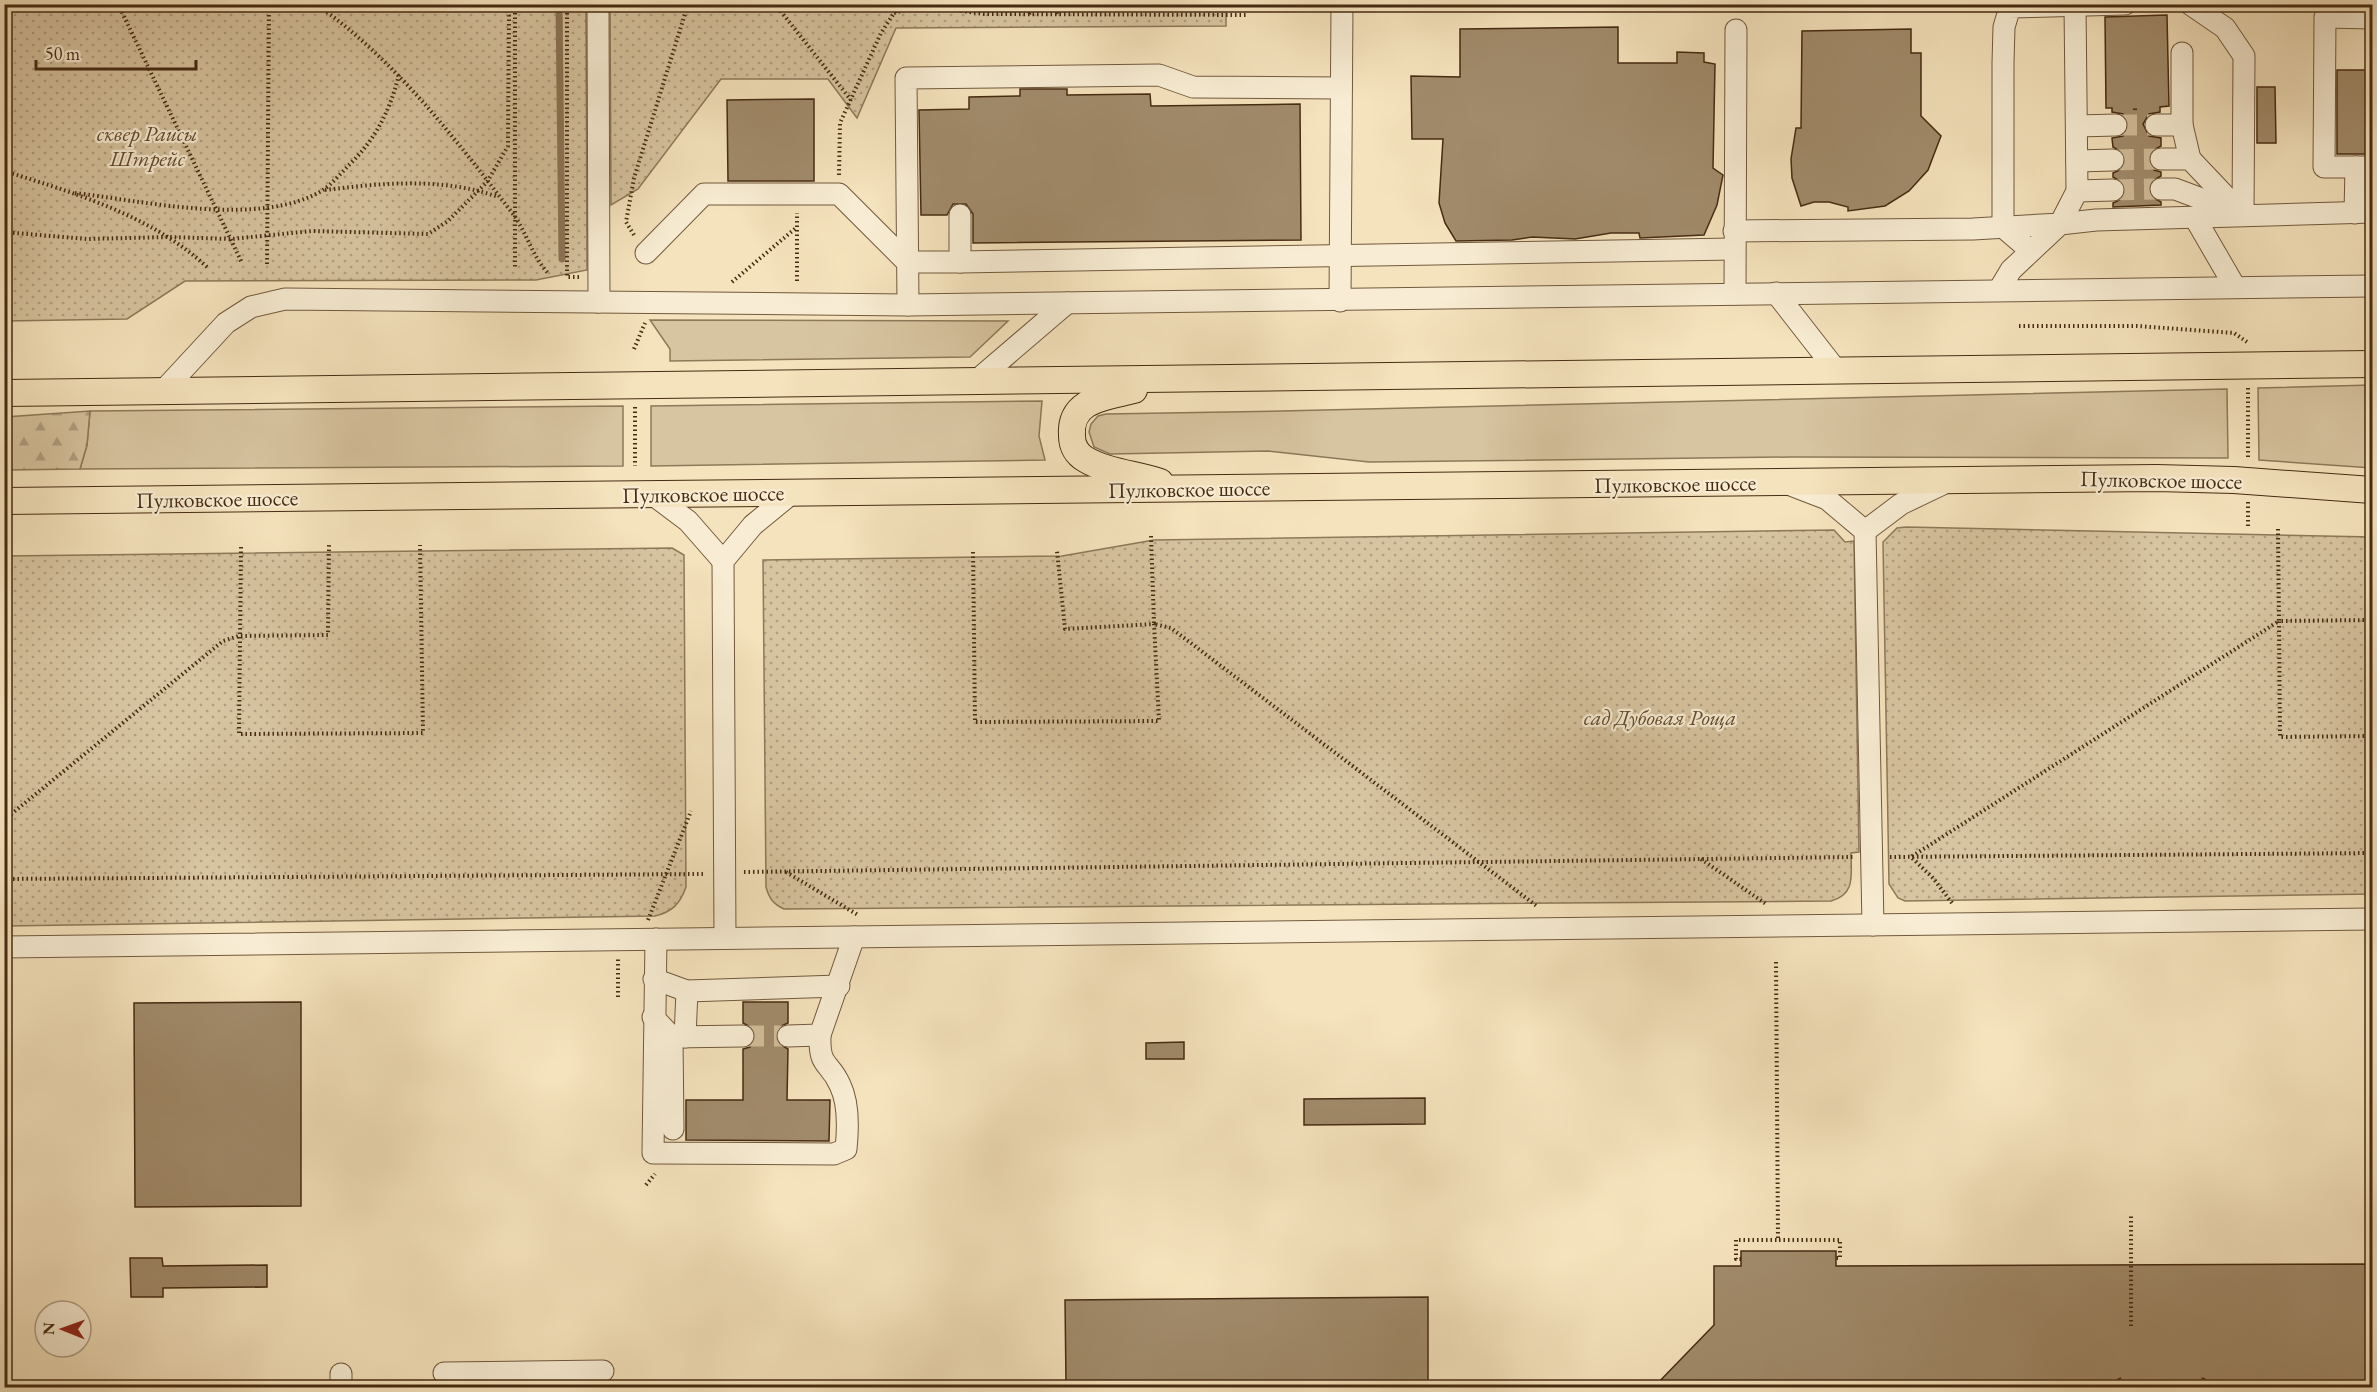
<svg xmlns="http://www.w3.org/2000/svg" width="2377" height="1392" font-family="'EB Garamond',serif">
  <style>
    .green { fill: #d7c4a0; stroke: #8e7859; stroke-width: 1.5 }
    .forest { fill: url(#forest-firs); stroke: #8e7859; stroke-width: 1.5 }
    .park { fill: url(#park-dots); stroke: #8e7859; stroke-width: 1.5 }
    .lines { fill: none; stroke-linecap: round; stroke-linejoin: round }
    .stream { stroke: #8c7456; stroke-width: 7 }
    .building { fill: #a18b6b; stroke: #462b12; stroke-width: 1.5 }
    .minor-tunnel { stroke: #d2be9b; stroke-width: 21; stroke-dasharray: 21 10; stroke-linecap: butt }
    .minor-casing { stroke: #72593d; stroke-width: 23 }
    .major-casing { stroke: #462b12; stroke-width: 28 }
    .path { stroke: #462b12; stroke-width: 4; stroke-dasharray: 1.5 3; stroke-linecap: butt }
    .minor { stroke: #f8edd4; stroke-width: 21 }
    .major { stroke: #f5e3bd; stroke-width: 26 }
    .labels { text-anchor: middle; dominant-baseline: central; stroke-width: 4.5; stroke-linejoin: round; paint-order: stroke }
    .park-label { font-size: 22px; font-style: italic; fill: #634a2e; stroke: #f8edd4 }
    .street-label { font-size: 22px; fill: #462b12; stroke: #f8edd4 }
  </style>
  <defs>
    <pattern id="forest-firs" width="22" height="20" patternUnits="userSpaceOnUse" patternTransform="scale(1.5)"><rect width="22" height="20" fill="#d7c4a0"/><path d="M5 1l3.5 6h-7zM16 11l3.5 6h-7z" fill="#b09f81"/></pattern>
    <pattern id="park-dots" width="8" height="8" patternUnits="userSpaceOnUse" patternTransform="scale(1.5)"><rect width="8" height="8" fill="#d7c4a0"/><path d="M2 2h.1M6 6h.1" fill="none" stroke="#b09f81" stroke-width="1.8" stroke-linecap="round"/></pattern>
  </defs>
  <rect width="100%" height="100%" fill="#f5e3bd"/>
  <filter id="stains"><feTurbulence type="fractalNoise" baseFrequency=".00333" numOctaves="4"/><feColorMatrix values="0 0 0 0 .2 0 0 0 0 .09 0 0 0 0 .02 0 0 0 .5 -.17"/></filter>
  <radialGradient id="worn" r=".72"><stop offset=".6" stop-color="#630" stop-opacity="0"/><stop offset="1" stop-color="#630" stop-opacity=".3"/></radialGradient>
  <g class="green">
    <polygon points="650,320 1008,321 970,357 670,361 670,349"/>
    <polygon points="2372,385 2372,468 2259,460 2258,388"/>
    <polygon points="2227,389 2228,458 1790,457 1369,462 1268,451 1110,454 1094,447 1089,432 1091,424 1098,416 1106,414 1281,411"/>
    <polygon points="1042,401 1039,436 1045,460 651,466 651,406"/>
    <polygon points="623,406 623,466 80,469 87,445 90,411"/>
  </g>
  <polygon class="forest" points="90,411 87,445 80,469 5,470 5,417"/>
  <g class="park">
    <polygon points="4,5 586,5 587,270 536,280 185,281 127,319 5,321"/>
    <polygon points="610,5 1226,4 1226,26 896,28 857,118 828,79 721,79 638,189 611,205"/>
    <polygon points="1906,527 2372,537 2372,894 1905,901 1898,898 1889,884 1883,542 1897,528"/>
    <path d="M 1834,530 L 1845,542 L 1854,541 L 1859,852 L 1851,853 C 1851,875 1856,894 1831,901 L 784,909 C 773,904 769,898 766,887 L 763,560 L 1062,556 L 1154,540 Z"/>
    <path d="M 672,548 L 684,555 L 686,887 C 680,904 672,912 655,916 L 5,926 L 5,556 Z"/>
  </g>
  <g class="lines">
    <polyline class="stream" points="559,4 562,259"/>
  </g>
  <g class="building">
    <polygon points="2167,15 2169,106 2160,107 2160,112 2149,114 2143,124 2149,136 2161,138 2161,146 2150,152 2148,160 2154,170 2161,172 2161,176 2150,182 2148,190 2150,196 2161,202 2161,205 2113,207 2113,203 2120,200 2126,190 2123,183 2113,177 2113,173 2120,170 2126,160 2123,153 2113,147 2112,138 2123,136 2129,124 2123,114 2112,112 2112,108 2106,108 2105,17"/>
    <polygon points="1618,27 1618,63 1677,63 1677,52 1704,53 1704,62 1715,64 1713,168 1723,175 1717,205 1704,235 1640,238 1639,233 1611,233 1575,239 1532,237 1512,240 1456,241 1445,223 1439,203 1443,139 1412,139 1411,76 1460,77 1460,29"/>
    <polygon points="1911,29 1911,53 1921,53 1921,116 1941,136 1928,170 1909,191 1885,206 1848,211 1848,207 1829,202 1814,202 1801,206 1792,178 1791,159 1796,128 1801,128 1802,31"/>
    <rect x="2337" y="70" width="36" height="84"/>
    <polygon points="2257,87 2275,87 2276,143 2257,143"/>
    <polygon points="1020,89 1067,89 1067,95 1150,94 1151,106 1300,104 1301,240 973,243 973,214 966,204 953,204 947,215 921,215 919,110 969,109 969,97 1020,96"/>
    <polygon points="814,99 814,181 728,181 727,100"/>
    <polygon points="301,1002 301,1206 135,1207 134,1003"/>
    <polygon points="743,1002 788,1002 788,1023 781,1026 775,1036 778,1043 788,1049 787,1100 830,1100 829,1141 686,1140 686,1100 743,1100 743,1049 750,1047 756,1036 754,1029 743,1023"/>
    <polygon points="1184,1042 1184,1059 1146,1059 1146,1043"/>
    <polygon points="1425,1098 1425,1124 1304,1125 1304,1099"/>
    <polygon points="1741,1251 1836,1251 1836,1266 2373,1264 2373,1388 1653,1388 1714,1325 1714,1266 1741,1266"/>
    <polygon points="130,1258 162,1258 163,1266 267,1265 267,1287 163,1288 163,1297 131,1297"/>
    <polygon points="1428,1297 1428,1381 1226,1383 1226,1388 1177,1388 1177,1382 1066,1383 1065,1300"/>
  </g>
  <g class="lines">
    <g class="minor-tunnel">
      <polyline points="2116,125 2156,125"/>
      <polyline points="2113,160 2161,159"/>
      <polyline points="2113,190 2161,189"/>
      <polyline points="743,1036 788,1036"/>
    </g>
    <defs>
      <g id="minor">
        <polyline points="598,4 599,302"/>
        <polyline points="2190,4 2225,28 2244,56 2243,215"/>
        <polyline points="2372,18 2325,17 2324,167 2372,167"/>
        <polyline points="2182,53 2182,125"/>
        <polyline points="2156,125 2182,125 2190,159"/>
        <polyline points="2077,126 2116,125"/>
        <polyline points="2161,159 2190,159 2243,215"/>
        <polyline points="2077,161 2113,160"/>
        <polyline points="2161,189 2175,189 2234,211"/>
        <polyline points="2077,191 2113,190"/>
        <polyline points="2355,213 2356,167"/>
        <polyline points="2195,218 2235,287"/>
        <polyline points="1734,231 1973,229 2060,224 2077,191 2075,5"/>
        <polyline points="2031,251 2003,227 2003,63 2004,27 2010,7 2125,4"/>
        <polyline points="646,253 704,194 839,194 907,262 960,262 960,215"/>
        <polyline points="960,262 1734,249"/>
        <polyline points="1999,290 2011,270 2060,224 2096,220 2372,212"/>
        <polyline points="1776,293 1836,370"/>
        <polyline points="1735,294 1736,30"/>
        <polyline points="1340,301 1342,4"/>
        <polyline points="908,305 906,78 1159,75 1193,87 1341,88"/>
        <polyline points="976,381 1067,303"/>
        <polyline points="163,391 226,323 251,307 285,299 908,305 2372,286"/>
        <polyline points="1788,484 1827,499 1865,531 1873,925"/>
        <polyline points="652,494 688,521 723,561"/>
        <polyline points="1865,531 1901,504 1949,481"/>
        <polyline points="725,938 723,561 753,525 792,493"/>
        <path d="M 656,939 L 653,1153 L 834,1154 L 846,1149 C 848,1130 849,1103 840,1085 C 829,1060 819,1069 820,1035"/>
        <polyline points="4,947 2372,919"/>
        <polyline points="654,979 687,991 839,986"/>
        <polyline points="653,1017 672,1037 743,1036"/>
        <polyline points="788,1036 820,1035 854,937"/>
        <polyline points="672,1037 673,1129"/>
        <polyline points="685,1037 687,991"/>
        <polyline points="444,1373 603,1371"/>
        <polyline points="341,1374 341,1388"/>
      </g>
      <g id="major">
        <path d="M 1134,390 C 1106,397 1069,399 1072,436 C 1072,446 1077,454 1085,459 C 1106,472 1137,474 1160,482"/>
        <polyline points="4,393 2372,364"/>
        <polyline points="4,501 2156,478 2234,480 2372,490"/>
      </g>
    </defs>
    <use href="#minor" class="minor-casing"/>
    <use href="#major" class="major-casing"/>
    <g class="path">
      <polyline points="118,4 242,263"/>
      <path d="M 316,4 C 395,60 455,138 513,214 C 527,233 532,256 548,273"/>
      <polyline points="515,4 515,269"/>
      <polyline points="567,4 567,277 579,277"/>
      <polyline points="775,4 851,100"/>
      <polyline points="949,4 962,11 984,14 1247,15"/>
      <polyline points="1054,4 1058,14"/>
      <polyline points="480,9 485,4"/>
      <polyline points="962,11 963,4"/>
      <polyline points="894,13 925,4"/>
      <polyline points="1029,14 1034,4"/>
      <polyline points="2135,110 2135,107"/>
      <path d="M 4,171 C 75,193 152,216 207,267"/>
      <polyline points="839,175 840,123 881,33 900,4"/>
      <path d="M 325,190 C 382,183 443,177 498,197"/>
      <path d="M 75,193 C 143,201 262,228 323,190 C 332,184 341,173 349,165 C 376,139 390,110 399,75"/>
      <polyline points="4,232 87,239 169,237 231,239 312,231 428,234 448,221 487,182 508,146 509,16 504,4"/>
      <polyline points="634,235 626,222 634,178 688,4"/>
      <polyline points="267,264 269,4"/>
      <polyline points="797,281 797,213"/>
      <polyline points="732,282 797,227"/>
      <polyline points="2019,326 2137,326 2234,333 2247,342"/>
      <polyline points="634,349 645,323"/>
      <polyline points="2248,388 2248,458"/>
      <polyline points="635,407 635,466"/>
      <polyline points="2248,502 2248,528"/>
      <polyline points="2278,529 2279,621 2371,620 2370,533"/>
      <polyline points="1151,536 1154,624 1171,628 1538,907"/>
      <polyline points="241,547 239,734 423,733 420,545"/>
      <polyline points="973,552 975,722 1159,721 1154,624 1065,629 1057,551"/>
      <polyline points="4,820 223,641 239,636 328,635 329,545"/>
      <polyline points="1890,857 2372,853"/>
      <polyline points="1701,859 1766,904"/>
      <polyline points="744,872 1853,857"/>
      <polyline points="786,872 858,915"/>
      <polyline points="4,879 704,874"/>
      <polyline points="1952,903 1933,878 1911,857 2279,621 2280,737 2372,736"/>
      <polyline points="648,920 691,811"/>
      <polyline points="1776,962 1778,1240 1840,1240 1840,1258 1836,1258"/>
      <polyline points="618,997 618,958"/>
      <polyline points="646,1185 655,1174"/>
      <polyline points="1741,1259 1736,1259 1736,1240 1778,1240"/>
      <polyline points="2131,1326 2131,1215"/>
      <polyline points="2119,1378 2123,1388"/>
      <polyline points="2201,1388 2204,1376"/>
    </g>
    <use href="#minor" class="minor"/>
    <use href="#major" class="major"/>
  </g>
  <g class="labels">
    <g class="park-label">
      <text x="147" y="133">сквер Раисы<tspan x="147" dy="25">Штрейс</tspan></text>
      <text x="1660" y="717">сад Дубовая Роща</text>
    </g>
    <g class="street-label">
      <text transform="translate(2161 480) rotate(1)">Пулковское шоссе</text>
      <text transform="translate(1675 484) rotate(-1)">Пулковское шоссе</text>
      <text transform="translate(1189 489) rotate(-1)">Пулковское шоссе</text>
      <text transform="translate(703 494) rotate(-1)">Пулковское шоссе</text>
      <text transform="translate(217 499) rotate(-1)">Пулковское шоссе</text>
    </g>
  </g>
  <rect width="2377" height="1392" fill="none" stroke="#f5e3bd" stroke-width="24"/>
  <rect x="6" y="6" width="2365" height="1380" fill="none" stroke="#462b12" stroke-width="3"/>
  <rect x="12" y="12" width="2353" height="1368" fill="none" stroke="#462b12" stroke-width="1.5"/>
  <g transform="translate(63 1329) rotate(271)"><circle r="28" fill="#f8edd4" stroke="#b19f86" stroke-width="1.5"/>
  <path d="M0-4.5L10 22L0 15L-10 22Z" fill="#8f2418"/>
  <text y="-9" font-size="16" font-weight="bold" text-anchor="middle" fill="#462b12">N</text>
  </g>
  <path d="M36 60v9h160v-9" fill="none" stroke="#462b12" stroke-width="3"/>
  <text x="45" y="60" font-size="18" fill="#462b12" stroke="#f8edd4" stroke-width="4.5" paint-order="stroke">50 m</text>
  <rect width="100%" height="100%" filter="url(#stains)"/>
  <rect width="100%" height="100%" fill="url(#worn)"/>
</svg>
